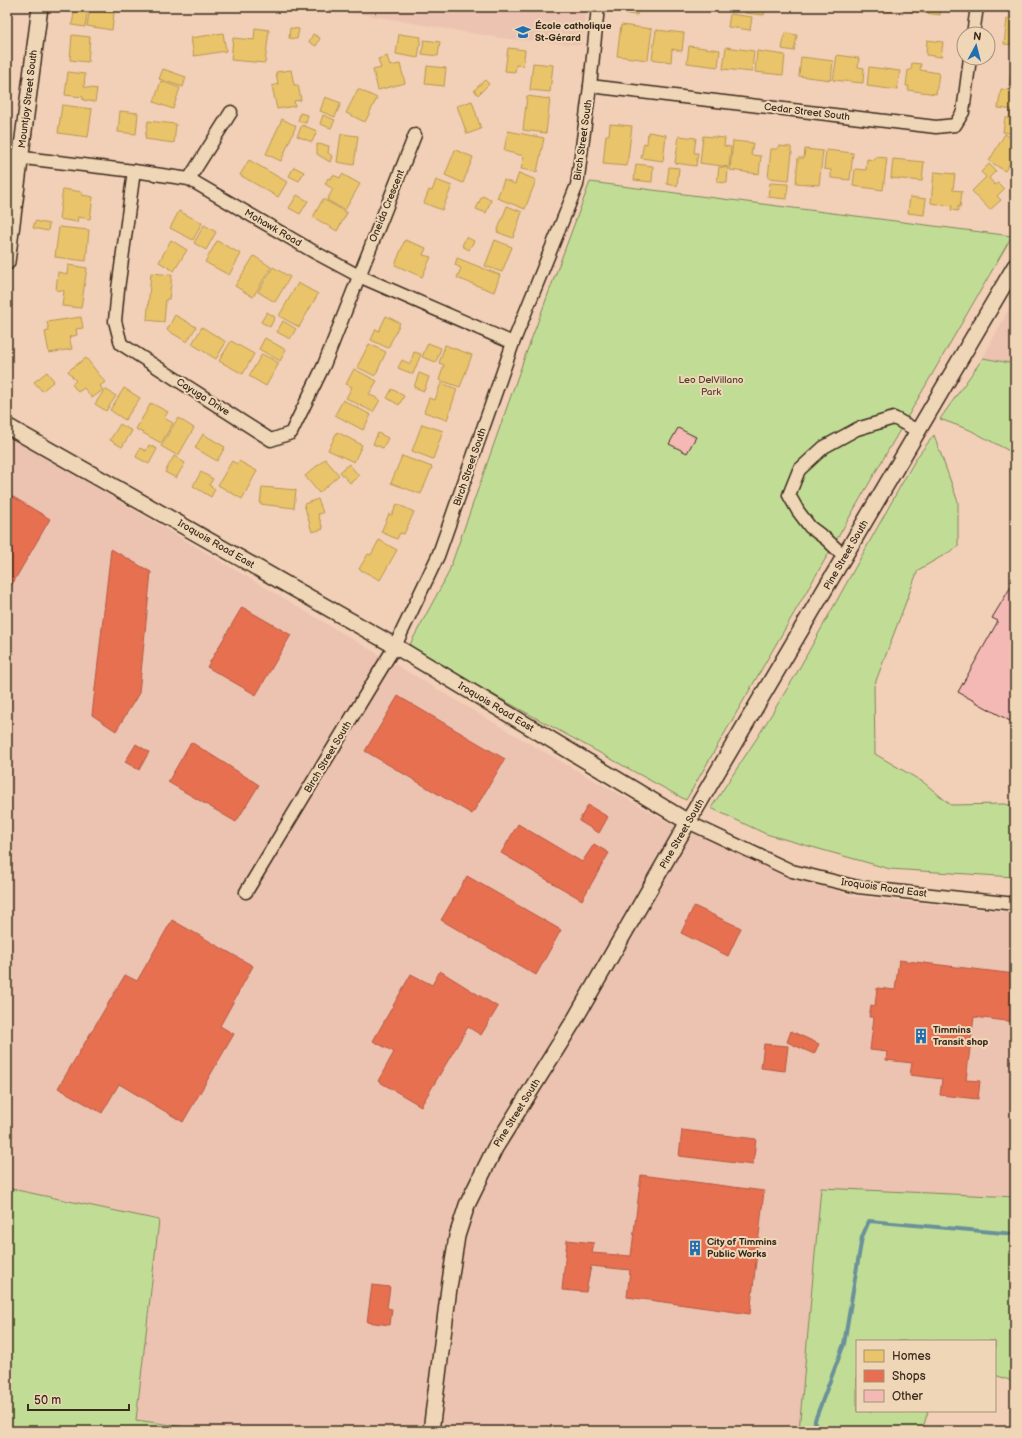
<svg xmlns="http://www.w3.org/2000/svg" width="1022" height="1438" font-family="'Balsamiq Sans',sans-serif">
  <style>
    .built { fill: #ecc2b0 }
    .green { fill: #c1dd95; stroke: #7e845a }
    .homes { fill: #e9c46a; stroke: #b59653 }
    .shops { fill: #e76f51; stroke: #b35a42 }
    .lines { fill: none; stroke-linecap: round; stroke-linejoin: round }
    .stream { stroke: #6a9199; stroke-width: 4 }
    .building { fill: #f4b9b4; stroke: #3b2a1e }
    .minor-casing { stroke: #3b2a1e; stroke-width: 15 }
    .tertiary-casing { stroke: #3b2a1e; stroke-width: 18 }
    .minor { stroke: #eed6b6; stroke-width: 12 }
    .tertiary { stroke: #eed6b6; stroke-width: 15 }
    .labels { text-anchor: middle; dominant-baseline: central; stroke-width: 4; stroke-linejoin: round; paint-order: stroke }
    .poi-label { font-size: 10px; font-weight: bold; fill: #3b2a1e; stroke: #eed6b6; text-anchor: start }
    .street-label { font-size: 10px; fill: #3b2a1e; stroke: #eed6b6 }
    .park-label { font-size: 10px; fill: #4f4530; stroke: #eed6b6 }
  </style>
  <rect width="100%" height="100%" fill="#f2cfb7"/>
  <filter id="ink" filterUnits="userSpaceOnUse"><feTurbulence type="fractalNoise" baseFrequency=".025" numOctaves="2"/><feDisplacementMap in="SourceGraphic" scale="8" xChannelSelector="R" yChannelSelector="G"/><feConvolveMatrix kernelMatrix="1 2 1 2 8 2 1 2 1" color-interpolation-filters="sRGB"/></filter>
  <g filter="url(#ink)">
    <g class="built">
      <polygon points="321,7 586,7 581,45 501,38"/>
      <polygon points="1015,298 1015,364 983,358"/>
      <polygon points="7,435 523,740 664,820 851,896 1015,913 1015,1197 821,1189 799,1431 214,1431 136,1421 159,1220 7,1188"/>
    </g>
    <g class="green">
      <polygon points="590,182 1012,236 686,800 408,648 448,574 524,359"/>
      <polygon points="983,358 1015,364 1015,454 970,430 940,419"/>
      <polygon points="934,435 958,502 958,547 918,570 874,686 875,754 923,782 951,805 1005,804 1015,807 1015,877 890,869 766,834 711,808 757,738 795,676 901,485 917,457"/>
      <polygon points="7,1188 159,1220 136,1420 214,1431 7,1431"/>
      <polygon points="821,1188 1015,1197 1015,1382 995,1375 995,1341 857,1341 857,1411 928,1411 922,1431 799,1431"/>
    </g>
    <g class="homes">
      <polygon points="75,7 88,7 85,27 72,25"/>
      <polygon points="90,7 105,7 104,12 114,13 112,30 87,26"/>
      <polygon points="621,7 638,7 637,15 620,13"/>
      <polygon points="745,7 765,7 764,15 745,13"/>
      <polygon points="830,7 941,7 940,15 894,9 893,12 858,8 858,11"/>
      <polygon points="1010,7 1015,7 1015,11 1009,10"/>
      <polygon points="730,14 752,17 750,30 728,27"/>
      <polygon points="1007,19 1015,20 1015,45 1004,44"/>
      <polygon points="621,25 652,29 648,60 617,56"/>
      <polygon points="255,28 269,30 265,63 231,60 233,38 254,40"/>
      <polygon points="290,28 299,29 297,39 289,38"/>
      <polygon points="656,30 684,33 682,51 672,49 671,62 652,59"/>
      <polygon points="223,33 226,51 194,56 191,38"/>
      <polygon points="785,33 797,35 794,51 782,49"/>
      <polygon points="313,34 320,38 316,46 309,42"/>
      <polygon points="399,34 421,37 418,58 396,54"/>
      <polygon points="72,35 90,37 88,62 70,60"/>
      <polygon points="424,40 440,42 438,56 422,54"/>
      <polygon points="927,40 943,42 941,57 926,55"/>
      <polygon points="689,46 720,50 718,67 687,63"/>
      <polygon points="726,47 754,51 752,72 723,69"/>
      <polygon points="508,48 525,50 523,66 516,65 515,72 505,71"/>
      <polygon points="757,51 785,55 783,75 755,72"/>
      <polygon points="1013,51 1015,52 1015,70 1011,69"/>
      <polygon points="837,55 859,58 858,67 864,68 863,83 833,80"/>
      <polygon points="387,56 390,66 400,64 405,83 378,90 373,70 381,68 378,59"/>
      <polygon points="801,57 833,61 831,80 799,76"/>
      <polygon points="533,63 553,65 550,92 530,90"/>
      <polygon points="912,63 921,64 920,70 939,73 936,94 908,90 909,86 906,86 908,70 911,70"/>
      <polygon points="427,66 446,68 444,86 425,84"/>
      <polygon points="869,67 900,71 897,90 867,86"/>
      <polygon points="163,69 186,77 183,87 159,79"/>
      <polygon points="291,70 294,85 298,85 301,100 294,101 295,106 277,109 272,86 278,84 276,72"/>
      <polygon points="1011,70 1015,70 1015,87 1009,86"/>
      <polygon points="68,72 85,74 84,87 97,89 95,102 83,100 83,97 65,95"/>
      <polygon points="485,80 489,84 478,95 474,90"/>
      <polygon points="161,81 180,88 173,109 154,102"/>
      <polygon points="358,89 377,98 365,122 346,113"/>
      <polygon points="1001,89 1015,91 1015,110 998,108"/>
      <polygon points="527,96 550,99 546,133 523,130"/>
      <polygon points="325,97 341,103 335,117 320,111"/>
      <polygon points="472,101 481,129 467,134 457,106"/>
      <polygon points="62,105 92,109 88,137 58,133"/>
      <polygon points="120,111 138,113 136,134 118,132"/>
      <polygon points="1010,111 1015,112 1015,134 1003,132 1005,118 1009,118"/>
      <polygon points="300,113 308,115 306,123 298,121"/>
      <polygon points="323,115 335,120 331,128 320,124"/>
      <polygon points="282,119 296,126 281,161 266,154"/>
      <polygon points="148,121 176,124 174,143 145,139"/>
      <polygon points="610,124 632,126 627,166 603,164 606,135 609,135"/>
      <polygon points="302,125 317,131 312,142 297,136"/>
      <polygon points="508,131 544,138 537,172 521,169 524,156 504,151"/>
      <polygon points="648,132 666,135 663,161 641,158 644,143 647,144"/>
      <polygon points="341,134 358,136 354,165 337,162"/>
      <polygon points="1005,134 1015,140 1015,155 1005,171 989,161"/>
      <polygon points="679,136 696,138 694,153 698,153 696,166 675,163"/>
      <polygon points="703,136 725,138 724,146 731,147 729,167 700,163"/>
      <polygon points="733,141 753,143 751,155 761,156 759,174 730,170"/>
      <polygon points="317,144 329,146 328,153 332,156 330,162 317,154"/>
      <polygon points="778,146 791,147 791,152 792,152 789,180 768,178 771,149 778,149"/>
      <polygon points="805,149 823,151 819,185 796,183 798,158 804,158"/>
      <polygon points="455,150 473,157 463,183 445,175"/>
      <polygon points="826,150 853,153 850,180 831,178 831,170 824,169"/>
      <polygon points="875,157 887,158 883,190 853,186 855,169 866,170 867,159 875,160"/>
      <polygon points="893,159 924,162 922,181 891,178"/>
      <polygon points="249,160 287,182 278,197 240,175"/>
      <polygon points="636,164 653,166 652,182 634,180"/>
      <polygon points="989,164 996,171 989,178 995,185 998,183 1004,189 997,196 1001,200 990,210 972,191 986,177 981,172"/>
      <polygon points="294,167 304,172 299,181 289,176"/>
      <polygon points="669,167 679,168 677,186 667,184"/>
      <polygon points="719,167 728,168 727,183 717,182"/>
      <polygon points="934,172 955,174 953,190 962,191 960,207 958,206 958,211 951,210 952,206 931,203"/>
      <polygon points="519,173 536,180 525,209 497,198 504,180 515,184"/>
      <polygon points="342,174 360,184 345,210 327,200 333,189 325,184 328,178 331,179 333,175 340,178"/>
      <polygon points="436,180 452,186 442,210 424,203 429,190 432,191"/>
      <polygon points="770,183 788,184 787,199 768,197"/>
      <polygon points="63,189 82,192 82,195 93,197 90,219 78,217 77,222 59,219"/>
      <polygon points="297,195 308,201 300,214 289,208"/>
      <polygon points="482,196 491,200 486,213 476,209"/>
      <polygon points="910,197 926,199 924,215 908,213"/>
      <polygon points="323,199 347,213 337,231 313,217"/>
      <polygon points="507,206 522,212 513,238 497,232"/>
      <polygon points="179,211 202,223 193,240 170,228"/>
      <polygon points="35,221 49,224 48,231 33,228"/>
      <polygon points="204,225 216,232 206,250 194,243"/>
      <polygon points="59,227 89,230 86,261 55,257"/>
      <polygon points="466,237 474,241 469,250 462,246"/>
      <polygon points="171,240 187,250 174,271 159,262"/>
      <polygon points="405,240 426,248 423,255 431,257 422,277 395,265"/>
      <polygon points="495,240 512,247 502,272 485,266"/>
      <polygon points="217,241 241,254 229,275 205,262"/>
      <polygon points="254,256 271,267 253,297 235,286"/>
      <polygon points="457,258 500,275 494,292 457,278 461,268 455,265"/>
      <polygon points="68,265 87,268 81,308 62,306 64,291 56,290 58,272 67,274"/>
      <polygon points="273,267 290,277 275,302 258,292"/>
      <polygon points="151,273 172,275 169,299 166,299 164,322 147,320"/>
      <polygon points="298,283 318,294 299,327 279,316"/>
      <polygon points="267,312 275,317 270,327 261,322"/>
      <polygon points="175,315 196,327 187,342 167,330"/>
      <polygon points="386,316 400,323 388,348 371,340 376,329 379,331"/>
      <polygon points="81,317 83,328 76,329 77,335 69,337 72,349 49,353 45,332 49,331 47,322"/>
      <polygon points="283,321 296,329 290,339 277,332"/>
      <polygon points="202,327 226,342 216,359 192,344"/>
      <polygon points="265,338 286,350 280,361 259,349"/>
      <polygon points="231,341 254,354 243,374 219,361"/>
      <polygon points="428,343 441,348 436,362 422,357"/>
      <polygon points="369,344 386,352 375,376 357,367"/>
      <polygon points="445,345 472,355 460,387 439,380 444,365 439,363"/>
      <polygon points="414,352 421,354 413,374 398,368 402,360 410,364"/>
      <polygon points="262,354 279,363 266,386 249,376"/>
      <polygon points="86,358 105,382 100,386 103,390 92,398 84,388 78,392 72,384 76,381 68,371"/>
      <polygon points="354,369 377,381 369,394 380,400 373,412 346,398 352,387 346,384"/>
      <polygon points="47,372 54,381 42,391 34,382"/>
      <polygon points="419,373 429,377 424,391 414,387"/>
      <polygon points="441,383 457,389 447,420 424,412 429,398 435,400"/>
      <polygon points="124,388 140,398 125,420 110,410"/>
      <polygon points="105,389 116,396 106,411 95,404"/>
      <polygon points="392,389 404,396 399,405 387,398"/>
      <polygon points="343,400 371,415 363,430 335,415"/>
      <polygon points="151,403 168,412 164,418 173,423 161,443 136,429"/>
      <polygon points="178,418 194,428 178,456 161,446"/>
      <polygon points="120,424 132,431 122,447 110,440"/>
      <polygon points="422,424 443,431 433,459 412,451"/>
      <polygon points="337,432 362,445 354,462 328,450"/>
      <polygon points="378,433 388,438 383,448 373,444"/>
      <polygon points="203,434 225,447 217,461 195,448"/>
      <polygon points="149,445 157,449 149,464 136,457 140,448 146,451"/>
      <polygon points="174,456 185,463 176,478 165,472"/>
      <polygon points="402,456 432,467 421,494 391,483"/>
      <polygon points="325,459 339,475 319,493 305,476"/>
      <polygon points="232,461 237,464 239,461 257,471 242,499 218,485"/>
      <polygon points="349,464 359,476 350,483 340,472"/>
      <polygon points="201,472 213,479 209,485 215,489 211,497 193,486"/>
      <polygon points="262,487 296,490 294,508 260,504"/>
      <polygon points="318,499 323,513 318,514 323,529 312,532 304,504"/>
      <polygon points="397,504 414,512 404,534 400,533 397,539 381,532 389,514 392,515"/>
      <polygon points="379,540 397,550 380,580 359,569 368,554 371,555"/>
    </g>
    <g class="shops">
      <polygon points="10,495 50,519 10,588 7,586 7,500"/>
      <polygon points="111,549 151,572 139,693 116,731 92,715"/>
      <polygon points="242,607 291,635 256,695 207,667"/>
      <polygon points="398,696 505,759 472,814 365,751"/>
      <polygon points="191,742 259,785 236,822 168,782"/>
      <polygon points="136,744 149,752 139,770 125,762"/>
      <polygon points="588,805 608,817 599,833 579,821"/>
      <polygon points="518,824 582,862 594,844 609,853 582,900 501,853"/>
      <polygon points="467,876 561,930 536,975 441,920"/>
      <polygon points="694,906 741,928 728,956 681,933"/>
      <polygon points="172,920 253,966 220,1026 234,1034 183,1122 119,1084 102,1113 58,1088 125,975 137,981"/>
      <polygon points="899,960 1015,974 1015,1022 974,1017 966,1080 980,1081 978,1099 940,1095 942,1079 910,1075 912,1063 886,1060 887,1052 870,1050 874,1017 869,1017 871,1005 875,1006 877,988 895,990"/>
      <polygon points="440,971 498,1007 481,1035 468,1027 421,1106 378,1081 394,1052 373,1041 411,974 432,985"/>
      <polygon points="791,1031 819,1044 814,1054 787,1042"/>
      <polygon points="764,1044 788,1046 785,1071 761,1068"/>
      <polygon points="682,1130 756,1139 753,1165 679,1156"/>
      <polygon points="641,1175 764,1191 750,1314 627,1297 630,1270 591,1266 586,1292 562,1290 567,1240 594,1243 592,1253 631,1256"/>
      <polygon points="372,1285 390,1287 387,1308 392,1309 390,1325 367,1322"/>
    </g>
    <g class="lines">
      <polyline class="stream" points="814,1431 815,1420 844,1344 862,1237 869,1221 1015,1234"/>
    </g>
    <g class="building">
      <polygon points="678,428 696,437 687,453 669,444"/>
      <polygon points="1015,580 1015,713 1010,721 958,692 998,621 992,618"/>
    </g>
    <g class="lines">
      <defs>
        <g id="minor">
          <polyline points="973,34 977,7"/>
          <polyline points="590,86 936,127 955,125 963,112 970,58"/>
          <polyline points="7,156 134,171 189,179 316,253 359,276 513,343"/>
          <polyline points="134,171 118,289 115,321 121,344 271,440 291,433 324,365 415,135"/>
          <polyline points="189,179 231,112"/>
          <polyline points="845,557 826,539 810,527 798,511 789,495 799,470 824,447 857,429 894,418 918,431"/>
          <polyline points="688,822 792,871 858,887 1015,904"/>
          <polyline points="246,892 395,646 438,556 513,343 577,185 590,86 598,7"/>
        </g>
        <g id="tertiary">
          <polyline points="7,262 40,7"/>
          <polyline points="7,426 395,646 688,822"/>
          <polyline points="431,1431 449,1288 457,1236 467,1205 495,1148 575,1019 688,822 1015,266"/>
        </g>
      </defs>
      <use href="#minor" class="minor-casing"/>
      <use href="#tertiary" class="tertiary-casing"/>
      <use href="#minor" class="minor"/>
      <use href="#tertiary" class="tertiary"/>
    </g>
  </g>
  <defs>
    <symbol id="school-bare" viewBox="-9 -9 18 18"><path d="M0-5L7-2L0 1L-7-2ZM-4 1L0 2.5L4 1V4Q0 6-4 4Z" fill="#1f6fb2" stroke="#eed6b6" stroke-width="2.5" paint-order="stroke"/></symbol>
    <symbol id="building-bare" viewBox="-9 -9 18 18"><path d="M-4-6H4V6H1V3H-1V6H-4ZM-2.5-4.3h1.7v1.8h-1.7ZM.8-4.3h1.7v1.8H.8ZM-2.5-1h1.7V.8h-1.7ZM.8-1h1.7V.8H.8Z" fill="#1f6fb2" stroke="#eed6b6" stroke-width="2.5" paint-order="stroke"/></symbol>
  </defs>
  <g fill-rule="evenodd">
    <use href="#school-bare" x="512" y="21" width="22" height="22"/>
    <use href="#building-bare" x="910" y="1025" width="22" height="22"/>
    <use href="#building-bare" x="684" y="1237" width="22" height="22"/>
  </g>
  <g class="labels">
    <g class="poi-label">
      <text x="535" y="26">École catholique<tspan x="535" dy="12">St-Gérard</tspan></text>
      <text x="933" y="1030">Timmins<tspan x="933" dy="12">Transit shop</tspan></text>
      <text x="707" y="1242">City of Timmins<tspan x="707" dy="12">Public Works</tspan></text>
    </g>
    <g class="street-label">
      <text transform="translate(28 99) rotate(-83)">Mountjoy Street South</text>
      <text transform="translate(807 112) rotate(7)">Cedar Street South</text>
      <text transform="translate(583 140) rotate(-82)">Birch Street South</text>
      <text transform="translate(387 206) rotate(-68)">Oneida Crescent</text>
      <text transform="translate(273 228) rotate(30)">Mohawk Road</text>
      <text transform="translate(203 397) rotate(32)">Cayuga Drive</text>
      <text transform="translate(470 467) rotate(-71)">Birch Street South</text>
      <text transform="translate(216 544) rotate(30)">Iroquois Road East</text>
      <text transform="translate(846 555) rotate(-60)">Pine Street South</text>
      <text transform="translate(496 707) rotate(31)">Iroquois Road East</text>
      <text transform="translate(328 757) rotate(-59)">Birch Street South</text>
      <text transform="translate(682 834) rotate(-60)">Pine Street South</text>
      <text transform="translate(884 888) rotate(8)">Iroquois Road East</text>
      <text transform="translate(517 1113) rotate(-58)">Pine Street South</text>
    </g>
    <g class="park-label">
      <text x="711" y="380">Leo DelVillano<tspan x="711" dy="12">Park</tspan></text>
    </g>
  </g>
  <rect width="1022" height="1438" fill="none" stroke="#eed6b6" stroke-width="24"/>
  <rect x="12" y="12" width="998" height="1414" fill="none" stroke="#3b2a1e" stroke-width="1.5" filter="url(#ink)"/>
  <rect x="856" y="1340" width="140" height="72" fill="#eed6b6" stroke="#a69179"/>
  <rect x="864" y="1350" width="20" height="12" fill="#e9c46a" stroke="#a69179"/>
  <text x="892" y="1360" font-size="12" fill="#3b2a1e">Homes</text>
  <rect x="864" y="1370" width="20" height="12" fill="#e76f51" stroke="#a69179"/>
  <text x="892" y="1380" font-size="12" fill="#3b2a1e">Shops</text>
  <rect x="864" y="1390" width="20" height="12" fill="#f4b9b4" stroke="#a69179"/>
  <text x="892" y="1400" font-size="12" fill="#3b2a1e">Other</text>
  <g transform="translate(976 46) rotate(7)"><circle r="19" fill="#eed6b6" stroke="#a69179"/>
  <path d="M0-3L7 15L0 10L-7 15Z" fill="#1f6fb2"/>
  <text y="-6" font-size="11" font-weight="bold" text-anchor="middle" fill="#3b2a1e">N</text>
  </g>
  <path d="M28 1404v6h101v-6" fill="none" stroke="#3b2a1e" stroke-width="2"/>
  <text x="34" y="1404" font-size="12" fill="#3b2a1e" stroke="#eed6b6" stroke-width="3" paint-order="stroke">50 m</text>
</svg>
